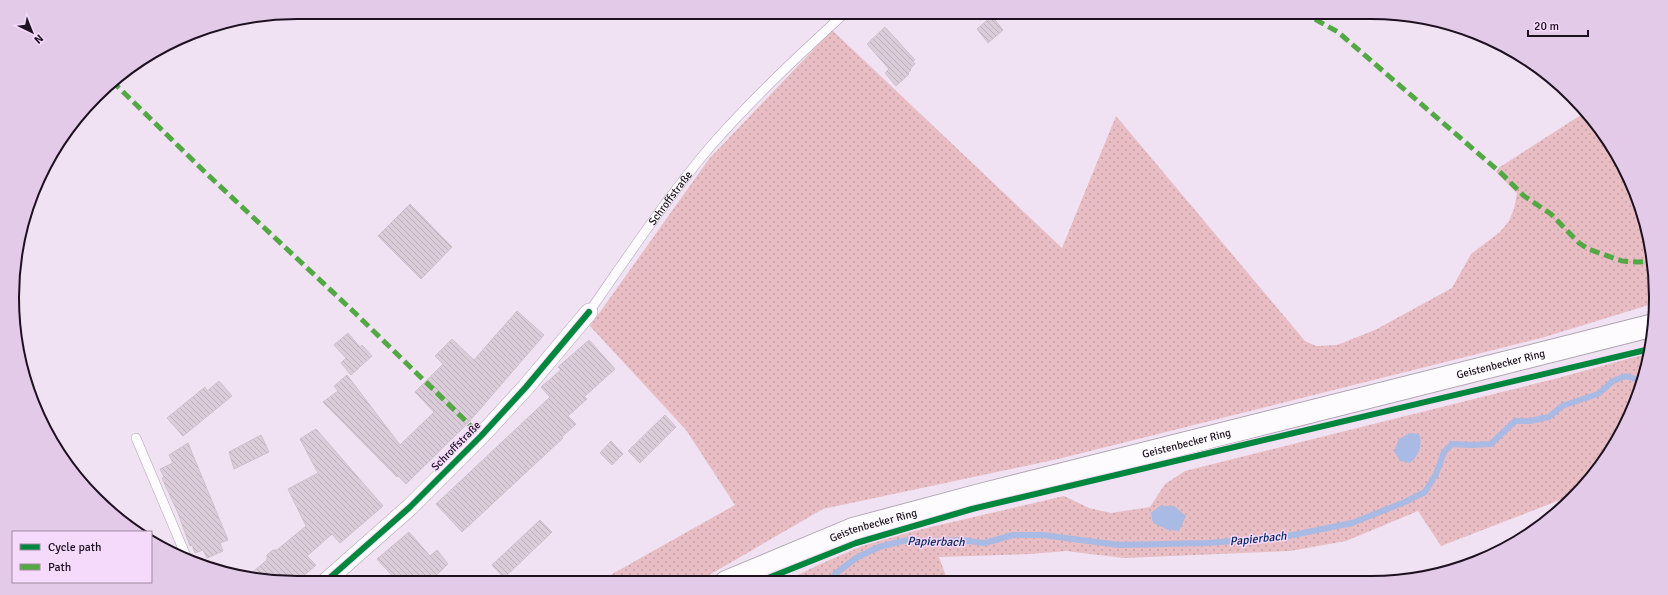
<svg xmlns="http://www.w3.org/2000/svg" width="1668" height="595" font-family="Signika,sans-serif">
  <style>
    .grass { fill: url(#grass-dots) }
    .water { fill: #a9bae4 }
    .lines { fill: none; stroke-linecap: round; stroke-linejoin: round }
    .stream { stroke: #a9bae4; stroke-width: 6 }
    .building { fill: url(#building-back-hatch); stroke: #cec0cc }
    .lane-casing { stroke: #b0a4b3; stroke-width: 10 }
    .street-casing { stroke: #b0a4b3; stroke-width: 18 }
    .secondary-casing { stroke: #b0a4b3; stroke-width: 24 }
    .lane { stroke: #fdfbfd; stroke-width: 9 }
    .street { stroke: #fdfbfd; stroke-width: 17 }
    .secondary { stroke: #fdfbfd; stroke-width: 22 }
    .quiet { stroke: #52a843; stroke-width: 5; stroke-dasharray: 10 5; stroke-linecap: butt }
    .cycleway-casing { stroke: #f5dafb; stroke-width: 8 }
    .cycleway { stroke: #00873e; stroke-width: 6 }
    .labels { text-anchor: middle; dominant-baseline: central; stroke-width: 3; stroke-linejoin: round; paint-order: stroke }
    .street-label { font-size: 11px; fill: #1d1120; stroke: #f5dafb }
    .water-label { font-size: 12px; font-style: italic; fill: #042662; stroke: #f5dafb }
    .rim { fill: none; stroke: #1d1120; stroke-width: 2 }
  </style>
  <defs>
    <pattern id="grass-dots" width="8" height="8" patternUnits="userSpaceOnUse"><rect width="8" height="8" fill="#e8bdc4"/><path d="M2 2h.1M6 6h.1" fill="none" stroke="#c7a1a8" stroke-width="1.8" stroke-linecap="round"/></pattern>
    <pattern id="building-back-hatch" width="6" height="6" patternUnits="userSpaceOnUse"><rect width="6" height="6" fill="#dbccd9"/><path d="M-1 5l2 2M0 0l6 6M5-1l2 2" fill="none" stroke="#bcaeba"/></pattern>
  </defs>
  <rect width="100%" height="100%" fill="#f0e2f3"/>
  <g class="grass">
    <polygon points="832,30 1062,248 1116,116 1305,341 1316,346 1337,345 1375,330 1452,288 1471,254 1500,232 1509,221 1514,209 1517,193 1496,172 1500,167 1587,111 1618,155 1641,206 1654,260 1655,303 1545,337 1058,459 823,509 697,582 598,582 735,505 686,430 590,326 709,159"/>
    <polygon points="1649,353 1646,371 1618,440 1573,495 1441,546 1418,511 1346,541 1290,551 1124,558 1066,551 1030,554 939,557 948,582 784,582 818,565 862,546 914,531 1064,496 1089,508 1111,513 1150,507 1165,484 1185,471 1558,378"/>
  </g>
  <g class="water">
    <path d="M 1410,433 L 1419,434 C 1423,446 1419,455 1410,463 L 1400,461 L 1394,451 L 1399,439 Z"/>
    <polygon points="1160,506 1174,506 1186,516 1179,531 1169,530 1153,523 1151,513"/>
  </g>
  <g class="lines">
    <polyline class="stream" points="831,582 835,574 856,558 879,547 907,540 934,542 960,540 985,543 1013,535 1043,535 1119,545 1208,543 1283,537 1352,523 1405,502 1425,492 1436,474 1444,452 1452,444 1472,445 1491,444 1515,421 1530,421 1549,417 1562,406 1598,394 1613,381 1626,376 1642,381"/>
  </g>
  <g class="building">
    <polygon points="992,16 1003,30 988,43 977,29"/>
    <polygon points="885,27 915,60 913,61 915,64 910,69 911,70 908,73 909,74 896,86 885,73 889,69 867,44"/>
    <polygon points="410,204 452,247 421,279 378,236"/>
    <polygon points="517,311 544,335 468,423 406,484 398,476 397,477 323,402 338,391 334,386 347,375 400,445 434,412 415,392 443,364 435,356 452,339 474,360"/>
    <polygon points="348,333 360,347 362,345 372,356 351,375 341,363 346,358 334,345"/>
    <polygon points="589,340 615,369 584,397 587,399 568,416 576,424 562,437 563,438 462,532 436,504 550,397 541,387 561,370 558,367"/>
    <polygon points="219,381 232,396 183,436 167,418 205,387 207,391"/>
    <polygon points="665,415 676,427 640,463 628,451"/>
    <polygon points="316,429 383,506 340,543 332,534 307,556 316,565 295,583 248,576 267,560 267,555 273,550 277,550 306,526 288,489 318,473 300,439"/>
    <polygon points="261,435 269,452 234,469 229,452"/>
    <polygon points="611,441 623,454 612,465 600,453"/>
    <polygon points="188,443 228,540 220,543 223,551 207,558 203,550 195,553 192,545 190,546 178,513 162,478 164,477 160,469 173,463 169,455"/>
    <polygon points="540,520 552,532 504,578 492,565"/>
    <polygon points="409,532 430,556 437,550 448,564 428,583 412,583 404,575 397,581 377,559"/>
  </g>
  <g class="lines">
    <defs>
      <g id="lane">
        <path id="s1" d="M 589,312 C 628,256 666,199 710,147 C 752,99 799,55 846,12"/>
        <polyline points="136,438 186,556"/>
      </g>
      <polyline id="street" points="324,583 410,507 481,436 526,387 589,312"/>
      <g id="secondary">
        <path id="s2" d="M 726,582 L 853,529 L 980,495 L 1654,325"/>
      </g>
    </defs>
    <use href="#lane" class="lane-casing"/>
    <use href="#street" class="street-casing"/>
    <use href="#secondary" class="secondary-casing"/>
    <use href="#lane" class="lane"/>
    <use href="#street" class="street"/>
    <use href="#secondary" class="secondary"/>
    <g class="quiet">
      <polyline points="1302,12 1338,32 1502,174 1524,196 1551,214 1579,243 1588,249 1622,261 1638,262 1654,261"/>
      <polyline points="112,81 207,174 354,312 481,436"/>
    </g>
    <defs>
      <g id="cycleway">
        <polyline points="758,582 856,543 972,509 1650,349"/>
        <polyline points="324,583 410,507 481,436 526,387 589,312"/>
      </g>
    </defs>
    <use href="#cycleway" class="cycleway-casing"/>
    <use href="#cycleway" class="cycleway"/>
  </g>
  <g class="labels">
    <g class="street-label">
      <text stroke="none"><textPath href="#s1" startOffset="140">Schroffstraße</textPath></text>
      <text stroke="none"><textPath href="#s2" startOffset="806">Geistenbecker Ring</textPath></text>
      <text stroke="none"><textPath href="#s2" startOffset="482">Geistenbecker Ring</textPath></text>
      <text transform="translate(456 446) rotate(-45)">Schroffstraße</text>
      <text stroke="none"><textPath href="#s2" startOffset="158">Geistenbecker Ring</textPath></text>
    </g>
    <g class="water-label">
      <text transform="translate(1258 539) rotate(-6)">Papierbach</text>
      <text transform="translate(936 542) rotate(1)">Papierbach</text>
    </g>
  </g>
  <path d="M0 0H1668V595H0ZM297 19H1371A278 278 0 0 1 1649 297V298A278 278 0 0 1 1371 576H297A278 278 0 0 1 19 298V297A278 278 0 0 1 297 19Z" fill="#e4cae9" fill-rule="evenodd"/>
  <path class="rim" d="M297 19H1371A278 278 0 0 1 1649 297V298A278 278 0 0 1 1371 576H297A278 278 0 0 1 19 298V297A278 278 0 0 1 297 19Z"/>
  <rect x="12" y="531" width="140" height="52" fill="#f5dafb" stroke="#9f8aa3"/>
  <rect x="20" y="544" width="20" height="6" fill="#00873e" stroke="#9f8aa3"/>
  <text x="48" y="551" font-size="12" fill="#1d1120">Cycle path</text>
  <rect x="20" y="564" width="20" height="6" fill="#52a843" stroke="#9f8aa3"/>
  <text x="48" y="571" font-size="12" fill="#1d1120">Path</text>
  <g transform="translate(32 32) rotate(137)" stroke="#f5dafb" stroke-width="3" paint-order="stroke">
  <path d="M0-3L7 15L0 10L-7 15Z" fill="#1d1120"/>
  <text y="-6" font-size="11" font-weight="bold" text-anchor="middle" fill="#1d1120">N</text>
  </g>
  <path d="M1528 30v6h60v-6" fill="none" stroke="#1d1120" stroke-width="2"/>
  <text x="1534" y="30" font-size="12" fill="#1d1120" stroke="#f5dafb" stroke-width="3" paint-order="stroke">20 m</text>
</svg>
